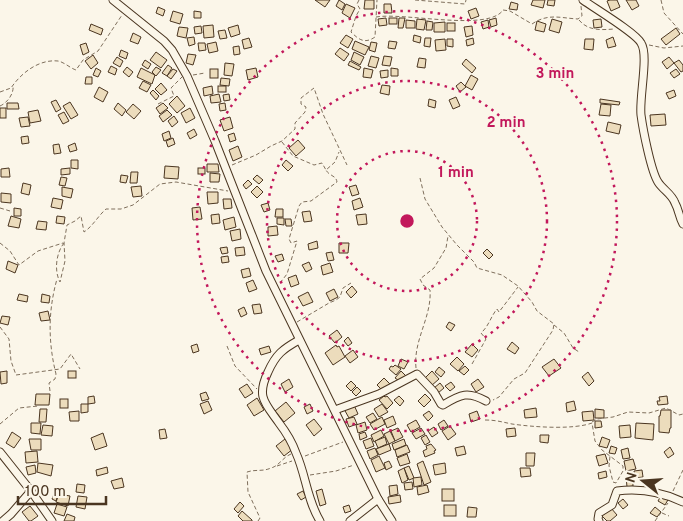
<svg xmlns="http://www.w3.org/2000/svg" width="683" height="521" font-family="Overpass,sans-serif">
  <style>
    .building { fill: #ecdcbc; stroke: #4a3520 }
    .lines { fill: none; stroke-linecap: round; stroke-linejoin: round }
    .minor-casing { stroke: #4a3520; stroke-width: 9 }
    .path { stroke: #7f6f5c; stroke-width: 1; stroke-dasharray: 4 2.5; stroke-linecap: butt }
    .minor { stroke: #fbf6e9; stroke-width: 7 }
    .ring { fill: none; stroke: #c2185b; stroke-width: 2.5; stroke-dasharray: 2.5 5 }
    .centre { fill: #c2185b; stroke: #fbf6e9; stroke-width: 2.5 }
    .ring-label { font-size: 15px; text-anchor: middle; font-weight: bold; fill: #c2185b; stroke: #fbf6e9; stroke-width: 4; stroke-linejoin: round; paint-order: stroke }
  </style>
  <rect width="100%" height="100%" fill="#fbf6e9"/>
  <g class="building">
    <polygon points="315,0 330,0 325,7"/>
    <polygon points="339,0 345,4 342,10 336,6"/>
    <polygon points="365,0 374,0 374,9 364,9"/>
    <polygon points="533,0 545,0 543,8 531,5"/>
    <polygon points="548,0 555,0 554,6 547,5"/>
    <polygon points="610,0 617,0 620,7 611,11 607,1"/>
    <polygon points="626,0 636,0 639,6 632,10"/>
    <polygon points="511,2 518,4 517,10 509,9"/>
    <polygon points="346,4 355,8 350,18 342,13"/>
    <polygon points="384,4 391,4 392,13 384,13"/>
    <polygon points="158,7 165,10 163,16 156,13"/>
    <polygon points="476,8 479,16 471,19 468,11"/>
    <polygon points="173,11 183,14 180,24 170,21"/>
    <polygon points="194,11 201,12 201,18 194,18"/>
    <polygon points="386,18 387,25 379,26 378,19"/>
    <rect x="389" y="18" width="8" height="6"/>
    <polygon points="399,18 405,18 403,28 398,28"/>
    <polygon points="496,18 497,25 491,27 489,20"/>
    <polygon points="417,19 426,20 424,30 416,29"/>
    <polygon points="552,19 562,22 559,33 549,30"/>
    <polygon points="601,19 602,27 594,28 593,20"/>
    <polygon points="406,20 415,21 415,28 406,28"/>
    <polygon points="488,20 489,27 483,29 481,22"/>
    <polygon points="427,21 433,22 432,30 426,30"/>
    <polygon points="537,21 546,24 544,32 535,30"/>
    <polygon points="445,22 445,32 434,32 434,23"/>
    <rect x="447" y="23" width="8" height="8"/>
    <polygon points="91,24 103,29 101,35 89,30"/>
    <polygon points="213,25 214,37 204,38 203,26"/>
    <polygon points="238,25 240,34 231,37 228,28"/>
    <polygon points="201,26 202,33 195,34 194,27"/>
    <polygon points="472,26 473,35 466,37 464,27"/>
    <polygon points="179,27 188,28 186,38 177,36"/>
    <polygon points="676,28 680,34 666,45 661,39"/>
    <polygon points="225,30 227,38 220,39 218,31"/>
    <polygon points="133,33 141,37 138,44 130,41"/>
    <polygon points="346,35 353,39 348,48 340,43"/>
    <polygon points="414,35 421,37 420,43 413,41"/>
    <polygon points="194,37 195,44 189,46 187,38"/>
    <polygon points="613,37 616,46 608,48 606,40"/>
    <polygon points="249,38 252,47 244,49 242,40"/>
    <polygon points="425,38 431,38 430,47 424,46"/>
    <polygon points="473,38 474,44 467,46 466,40"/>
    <polygon points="445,39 446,50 436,51 435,40"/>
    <polygon points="447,39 453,39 453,47 447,46"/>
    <polygon points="585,39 594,39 593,50 584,49"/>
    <polygon points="355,41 369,47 365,55 352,49"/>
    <polygon points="389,41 397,42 395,49 388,48"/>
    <polygon points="216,42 218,51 209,53 207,44"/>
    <polygon points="371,42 377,43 375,52 369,50"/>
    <polygon points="86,43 89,52 83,55 80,45"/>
    <polygon points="198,43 205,43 206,50 199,51"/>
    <polygon points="239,46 240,54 234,55 233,47"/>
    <polygon points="340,48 349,54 344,61 335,54"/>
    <polygon points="121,50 128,53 126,59 119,56"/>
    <polygon points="156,52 167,60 161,68 150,60"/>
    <polygon points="354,52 364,57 360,65 351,60"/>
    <polygon points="188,54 196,55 193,65 186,63"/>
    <polygon points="93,55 98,63 91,69 85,61"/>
    <polygon points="371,56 379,58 376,68 368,66"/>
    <polygon points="384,56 392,57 390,66 382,65"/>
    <polygon points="117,57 123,61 120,67 113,63"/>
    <polygon points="669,57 674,63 667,69 662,62"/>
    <polygon points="419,58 426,59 425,68 417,67"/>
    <polygon points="466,59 476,68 472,73 462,64"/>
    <polygon points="145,60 151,64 148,69 142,65"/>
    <polygon points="679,60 683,65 683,71 681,72 674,63"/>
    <polygon points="350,61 361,67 359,70 348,65"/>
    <polygon points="225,63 234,64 232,76 224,75"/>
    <polygon points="168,65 172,68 167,76 162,73"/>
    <polygon points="111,66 117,69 115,75 108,72"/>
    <polygon points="127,67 133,72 129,77 123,72"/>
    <polygon points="156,67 161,70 156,76 152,72"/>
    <polygon points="96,68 101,71 98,77 93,75"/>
    <polygon points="141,68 155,75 152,84 137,77"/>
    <polygon points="256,68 258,77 248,80 246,70"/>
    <polygon points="364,68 373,70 371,78 363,77"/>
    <polygon points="391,68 398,69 398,76 391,76"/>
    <polygon points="173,69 177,71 171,79 167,76"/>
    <rect x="210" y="69" width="8" height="9"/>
    <polygon points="676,69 680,74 674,78 670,73"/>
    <polygon points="388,70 388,77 381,78 380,71"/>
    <polygon points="471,75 478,79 472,90 465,86"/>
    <polygon points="86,77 92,77 92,84 85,84"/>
    <polygon points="221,78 230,79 229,86 220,85"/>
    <polygon points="143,81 151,85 147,92 139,88"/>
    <polygon points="461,82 466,87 460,92 456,86"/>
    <polygon points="161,83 167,90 161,95 155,89"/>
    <polygon points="382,85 390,86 389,95 380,93"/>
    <polygon points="212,86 213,94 204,96 203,88"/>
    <rect x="218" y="86" width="8" height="6"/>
    <polygon points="99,87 108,92 103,102 94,97"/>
    <polygon points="153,90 159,96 156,100 150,93"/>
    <polygon points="674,90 676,96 669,99 666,93"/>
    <polygon points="219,94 221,102 211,103 210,96"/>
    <polygon points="229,94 230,100 224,101 223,95"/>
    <polygon points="177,96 185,106 177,113 169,104"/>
    <polygon points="456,97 460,106 453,109 449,100"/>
    <polygon points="429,99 436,101 435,108 428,106"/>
    <polygon points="600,99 620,102 619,105 600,103"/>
    <polygon points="56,100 61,109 56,112 51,102"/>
    <polygon points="70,102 78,115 71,119 63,106"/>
    <polygon points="7,103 18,103 19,109 7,109"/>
    <polygon points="118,103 126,110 122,116 114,109"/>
    <polygon points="163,103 168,108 160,114 156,108"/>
    <polygon points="225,103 226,110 220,111 219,104"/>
    <polygon points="133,104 141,111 134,119 126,112"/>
    <polygon points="601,104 611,105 610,116 599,115"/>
    <rect x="0" y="108" width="6" height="10"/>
    <polygon points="190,108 195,118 186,123 181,113"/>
    <polygon points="38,110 41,121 30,123 28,112"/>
    <polygon points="167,110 172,115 163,122 159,116"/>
    <polygon points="64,112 69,121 63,124 58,115"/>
    <polygon points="665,114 666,125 651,126 650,115"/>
    <polygon points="174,116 178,122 172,127 168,121"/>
    <polygon points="28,117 30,126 21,127 19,118"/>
    <polygon points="230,117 233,128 224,131 220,120"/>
    <polygon points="608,122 621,125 619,134 606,131"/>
    <polygon points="194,129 197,135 190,139 187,133"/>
    <polygon points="169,131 171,138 164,141 162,134"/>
    <polygon points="234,133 236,140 230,142 228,135"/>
    <polygon points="28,136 29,143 22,144 21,137"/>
    <polygon points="173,138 175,144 168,147 166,141"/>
    <polygon points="298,140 305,148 296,156 289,148"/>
    <polygon points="75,143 77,150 70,152 68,146"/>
    <polygon points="59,144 61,153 54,154 53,145"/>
    <polygon points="238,146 242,157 233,161 229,150"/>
    <polygon points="71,160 78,160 78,169 71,168"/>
    <polygon points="286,160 293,166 288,171 282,165"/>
    <polygon points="207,164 218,164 219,172 207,172"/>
    <polygon points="165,166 179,167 178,179 164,178"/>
    <polygon points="9,168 10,177 1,177 1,169"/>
    <polygon points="70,168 70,174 61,175 61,169"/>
    <rect x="198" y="168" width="7" height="6"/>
    <polygon points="131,172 138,172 137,183 130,183"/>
    <polygon points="210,173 220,174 219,182 210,182"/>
    <polygon points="121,175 128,176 126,183 120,182"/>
    <polygon points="257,175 263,180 259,184 253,179"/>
    <polygon points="61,177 67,178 65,186 59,185"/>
    <polygon points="248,180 252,184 246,189 243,185"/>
    <polygon points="23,183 31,185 29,195 21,193"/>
    <polygon points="356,185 359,194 352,196 349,187"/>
    <polygon points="141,186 142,196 133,197 131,187"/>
    <polygon points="257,186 263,192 257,198 251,192"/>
    <polygon points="62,187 73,189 71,198 62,196"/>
    <polygon points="207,192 218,192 218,203 208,204"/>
    <polygon points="1,193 11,194 11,203 1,202"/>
    <polygon points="53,198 63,200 61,209 51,207"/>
    <polygon points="360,198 363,207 354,210 352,201"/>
    <polygon points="223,199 231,199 232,208 224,209"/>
    <polygon points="268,203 270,210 264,212 261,205"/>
    <polygon points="200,207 202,219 193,220 192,208"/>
    <polygon points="14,208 21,209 21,216 14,216"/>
    <polygon points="276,209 283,209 283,217 275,217"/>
    <polygon points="310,211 312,221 304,222 302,212"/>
    <polygon points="219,214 220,223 212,224 211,215"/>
    <polygon points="366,214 367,224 358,225 356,215"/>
    <polygon points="11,216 21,219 19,228 8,226"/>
    <polygon points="57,216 65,217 64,224 56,223"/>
    <polygon points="234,217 236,227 225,230 223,220"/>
    <polygon points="277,218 284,218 284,225 277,224"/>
    <polygon points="285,219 291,219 292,226 286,226"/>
    <polygon points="38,221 47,222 46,230 36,229"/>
    <polygon points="277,226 278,235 268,236 268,227"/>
    <polygon points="240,229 241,239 232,241 230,231"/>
    <polygon points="317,241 318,248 309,250 308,244"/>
    <polygon points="339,243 349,243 348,253 339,253"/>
    <polygon points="227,247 228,253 222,254 220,248"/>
    <polygon points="244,247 245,255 236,256 235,248"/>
    <polygon points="487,249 493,255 489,259 483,253"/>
    <polygon points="332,252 334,260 328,261 326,253"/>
    <polygon points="282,254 284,260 278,262 275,256"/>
    <polygon points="228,256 229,262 222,263 221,257"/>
    <polygon points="8,261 18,265 15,273 6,269"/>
    <polygon points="309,262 312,269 306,272 302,265"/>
    <polygon points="330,263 333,272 323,275 321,266"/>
    <polygon points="249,268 251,276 243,278 241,270"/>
    <polygon points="296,275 299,284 291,287 288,278"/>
    <polygon points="253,280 257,289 249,292 246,283"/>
    <polygon points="352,286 357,292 351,298 346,292"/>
    <polygon points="334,289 338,297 330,301 326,293"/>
    <polygon points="308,292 313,302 303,306 298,297"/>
    <polygon points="19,294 28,296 27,302 17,300"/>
    <polygon points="42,294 50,296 49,303 41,302"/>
    <polygon points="260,304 262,313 254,314 252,305"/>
    <polygon points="244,307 247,314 241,317 238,310"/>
    <polygon points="48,311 50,320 41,321 39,313"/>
    <polygon points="2,316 10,317 8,325 0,323"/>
    <polygon points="449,322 455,325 451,331 446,327"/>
    <polygon points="337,330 342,337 335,343 329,336"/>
    <polygon points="348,337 352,343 348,346 344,341"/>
    <polygon points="512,342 519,348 515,354 507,349"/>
    <polygon points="197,344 199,351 193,353 191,346"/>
    <polygon points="472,344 478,350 472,357 465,352"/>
    <polygon points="336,345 337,347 339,346 345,357 333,365 325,353"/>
    <polygon points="269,346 271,352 261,355 259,349"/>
    <polygon points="353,350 358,357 350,363 345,356"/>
    <polygon points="457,357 464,364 458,371 450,364"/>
    <polygon points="401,359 408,362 404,369 398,366"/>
    <polygon points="554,359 561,368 549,376 542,367"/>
    <polygon points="395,365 401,369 396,375 389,369 391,366 393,367"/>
    <polygon points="465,366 469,370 464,375 459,371"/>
    <polygon points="439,367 445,372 441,377 435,372"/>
    <polygon points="7,371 7,383 1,384 0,372"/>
    <rect x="68" y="371" width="8" height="7"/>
    <polygon points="401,371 406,376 401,382 395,378"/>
    <polygon points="432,371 439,379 431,386 424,379"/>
    <polygon points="588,372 594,381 589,386 582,377"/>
    <polygon points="384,378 390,384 383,391 377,385"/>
    <polygon points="289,379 293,387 285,392 281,384"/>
    <polygon points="478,379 484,387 476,392 471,384"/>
    <polygon points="351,381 356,386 351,391 346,386"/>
    <polygon points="451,382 455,387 450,391 445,386"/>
    <polygon points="440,383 444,388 438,393 434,388"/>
    <polygon points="247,384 253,393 245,398 239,389"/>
    <polygon points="357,387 361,391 356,396 352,392"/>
    <polygon points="206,392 209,399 202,401 200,394"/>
    <polygon points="36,394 50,394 49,405 35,405"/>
    <polygon points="425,394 431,400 424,407 418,401"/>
    <polygon points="94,396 95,403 88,404 88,397"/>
    <polygon points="384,396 385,397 387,396 393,403 387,409 379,400"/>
    <polygon points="399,396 404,401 400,406 394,400"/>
    <polygon points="667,396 668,404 658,405 657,401 660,401 659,397"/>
    <polygon points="257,398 264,410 254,416 247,405"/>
    <rect x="60" y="399" width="8" height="9"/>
    <polygon points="208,401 212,410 204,414 200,404"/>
    <polygon points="574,401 576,410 567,412 566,403"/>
    <polygon points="286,402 295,413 284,422 275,411"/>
    <polygon points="81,404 88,404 88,412 81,413"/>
    <polygon points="310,404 313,411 307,414 304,407"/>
    <polygon points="382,404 388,412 379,417 374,409"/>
    <polygon points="354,405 358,414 349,418 344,409"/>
    <polygon points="536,408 537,417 525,418 524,410"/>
    <polygon points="40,409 47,409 46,422 39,422"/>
    <polygon points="595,409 604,410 604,418 595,418"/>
    <polygon points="661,410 671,410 671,428 670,428 669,433 659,432 659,416 660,416"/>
    <polygon points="79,411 79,421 70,421 69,412"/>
    <polygon points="429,411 433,416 428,421 423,415"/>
    <polygon points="477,411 480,419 471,422 469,414"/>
    <polygon points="593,411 594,420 583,421 582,412"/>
    <polygon points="373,413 377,419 370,423 366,417"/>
    <polygon points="393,416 396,424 387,428 384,420"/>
    <polygon points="354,417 357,424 349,427 346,419"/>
    <polygon points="382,417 385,424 374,430 370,424"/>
    <polygon points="314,419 322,429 314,436 306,425"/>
    <polygon points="416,420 420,427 411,432 407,425"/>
    <polygon points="444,420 448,426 441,430 438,424"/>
    <polygon points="595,421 601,421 602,427 595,428"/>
    <polygon points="365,422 367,430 358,433 356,425"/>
    <polygon points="31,423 41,423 40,434 31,433"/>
    <polygon points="636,423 654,424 653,440 635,438"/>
    <polygon points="43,425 53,426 52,436 41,435"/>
    <polygon points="630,425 631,437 620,438 619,426"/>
    <polygon points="450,426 456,434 448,440 442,431"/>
    <polygon points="434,427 438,433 432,437 428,431"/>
    <polygon points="398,428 403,437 395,441 391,431"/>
    <polygon points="421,428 425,434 416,439 412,433"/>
    <polygon points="515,428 516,436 507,437 506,429"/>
    <polygon points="165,429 167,438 160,439 159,430"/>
    <polygon points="381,430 384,436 374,442 371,435"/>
    <polygon points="390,431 395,441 389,444 384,434"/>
    <polygon points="12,432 21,438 14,448 6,443"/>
    <polygon points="365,432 367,437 360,440 359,434"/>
    <polygon points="103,433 107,446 95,450 91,438"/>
    <polygon points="426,435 430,442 425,445 421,438"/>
    <polygon points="540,435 549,435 548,443 540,442"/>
    <polygon points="385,437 387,444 378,448 375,441"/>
    <polygon points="602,437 610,440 607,448 599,446"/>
    <polygon points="371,438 374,446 366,449 363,441"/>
    <polygon points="29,439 41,439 41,450 31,450"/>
    <polygon points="285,439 293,449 284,456 276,446"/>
    <polygon points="404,439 406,445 394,450 392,444"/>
    <polygon points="389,444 391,450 379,455 376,449"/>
    <polygon points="431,444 436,450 434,451 435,453 425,457 423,451 427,449 426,446"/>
    <polygon points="407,445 410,452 397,457 395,450"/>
    <polygon points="464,446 466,454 457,456 455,448"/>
    <polygon points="611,446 617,448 615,454 609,453"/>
    <polygon points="670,447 674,454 668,458 664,452"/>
    <polygon points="375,448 378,455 370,459 367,451"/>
    <polygon points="628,448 630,458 623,459 621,450"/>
    <polygon points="37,451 38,462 26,463 25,452"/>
    <polygon points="526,453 535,453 534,466 526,466"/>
    <polygon points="407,454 410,463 400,466 397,458"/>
    <polygon points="605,454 608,463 599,466 596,456"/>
    <polygon points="379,456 385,468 376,472 371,460"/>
    <polygon points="633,459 636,469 626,471 624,461"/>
    <polygon points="389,461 392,467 386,470 384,463"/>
    <polygon points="423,461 431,482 424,485 417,464"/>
    <polygon points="38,463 53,465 51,476 37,472"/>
    <polygon points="445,463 446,473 435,475 433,465"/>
    <polygon points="35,465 36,473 28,475 26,467"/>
    <polygon points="409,466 414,478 409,480 404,468"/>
    <polygon points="107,467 108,473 97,476 96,470"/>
    <polygon points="404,468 408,480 402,483 398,471"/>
    <polygon points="520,468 530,468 531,476 521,477"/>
    <polygon points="642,470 643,477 635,478 634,471"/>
    <polygon points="606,471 607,477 599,479 598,473"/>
    <polygon points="626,476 633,476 633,486 627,487"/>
    <polygon points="421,477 422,485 414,487 413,478"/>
    <polygon points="122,478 124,487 114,489 111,481"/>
    <polygon points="412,482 413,489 405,490 404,483"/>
    <polygon points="77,484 85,485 84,493 76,492"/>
    <polygon points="397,485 398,494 390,496 389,486"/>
    <polygon points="427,485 429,492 418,495 417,487"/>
    <polygon points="56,489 59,491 56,501 52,499"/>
    <polygon points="322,489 326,504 320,506 316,491"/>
    <rect x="442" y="489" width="12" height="12"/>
    <polygon points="303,491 306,497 301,500 297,494"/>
    <polygon points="59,494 70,496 68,506 56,502"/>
    <polygon points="662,494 669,498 665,505 658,501"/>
    <polygon points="400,495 401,502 389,504 388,497"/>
    <polygon points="78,496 87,497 85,509 76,507"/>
    <polygon points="623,499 628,505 623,509 618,503"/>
    <polygon points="240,502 244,506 238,513 234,509"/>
    <polygon points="57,504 67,507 64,516 54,513"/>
    <polygon points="349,505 351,511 345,513 343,507"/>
    <rect x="444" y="505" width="12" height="11"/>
    <polygon points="30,506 38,516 31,521 29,521 22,512"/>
    <polygon points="468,507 477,508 476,517 467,517"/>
    <polygon points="655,507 661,512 657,517 650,513"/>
    <polygon points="611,508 617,515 610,521 607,521 602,516"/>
    <polygon points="242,511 252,520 252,521 243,521 238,516"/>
    <polygon points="67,514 75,517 74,521 64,521"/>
  </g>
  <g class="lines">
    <defs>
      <g id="minor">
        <polyline points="113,0 164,41 172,50 187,76 215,141 266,271 378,499 392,521"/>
        <path d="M 583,0 C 594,8 636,33 641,43 C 649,55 639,97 641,115 C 643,130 651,171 658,182 C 663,190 672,194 675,203 C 679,210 679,217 683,224"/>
        <path d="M 299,340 C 283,349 276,354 268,372 C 256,397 265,403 279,423 C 286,432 292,442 296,453 C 306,475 307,500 320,521"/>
        <path d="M 335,410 L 379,394 L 417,374 L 434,392 L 441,404 L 443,405 C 461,394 468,391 486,401"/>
        <polyline points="0,452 31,491 52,521"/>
        <polyline points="3,521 11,514 31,491"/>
        <polyline points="350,521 378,499"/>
        <path d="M 599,521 L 598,519 L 599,513 L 612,505 L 617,491 C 640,488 662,492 683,502"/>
      </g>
    </defs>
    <use href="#minor" class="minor-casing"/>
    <g class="path">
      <path d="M 359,0 L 357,4 L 360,9 L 356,16 L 351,32 C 359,40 365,44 375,37 L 377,0"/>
      <polyline points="415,0 465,4 466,0"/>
      <polyline points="661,0 664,13 683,34"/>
      <path d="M 376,17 C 403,12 489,32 503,10 L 510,11 L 532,24 C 548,13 560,18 578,19 L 582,16 L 581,6"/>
      <path d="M 579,20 C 588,31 601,30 614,29"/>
      <polyline points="649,45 664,48 683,46"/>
      <polyline points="193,75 205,73"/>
      <path d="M 0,92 L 11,88 C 21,73 39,59 58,61 C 64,62 70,68 76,70 L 83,60 L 98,51 L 122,15"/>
      <polyline points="158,104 174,96 171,88 182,77"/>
      <path d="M 0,106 C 7,103 14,94 13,86"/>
      <polyline points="282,142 293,156 314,165 322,163 326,170 335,162 339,152"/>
      <polyline points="232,165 256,155 271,146 282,141 295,129 295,123 305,112 306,107 301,104 301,98 314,88 323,114 347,165"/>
      <polyline points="420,178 425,199 442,227 457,245 474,262 477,268 502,275 518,286 532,302 537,311 554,324 553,330 525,373 514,379 499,397 493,400"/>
      <polyline points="0,208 10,211"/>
      <polyline points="0,243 10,251 19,265 38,251 63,243"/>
      <path d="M 64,243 C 56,253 54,271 60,282 L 65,261 L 64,243 L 67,225 L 75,221 L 81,216 L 84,232 C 93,226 98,216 106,209 L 121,209 L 133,205 L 160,184 L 176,182 L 228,191"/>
      <path d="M 280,283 L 287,274 L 297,241 L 291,243 L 289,239 L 299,206 L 302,202 L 311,201 L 337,182 C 336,175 329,176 326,170"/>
      <polyline points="297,322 329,303 336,300 340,297 343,288 351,283"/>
      <polyline points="554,325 564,333 573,348 579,352"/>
      <polyline points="0,327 9,339 11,361 16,375 60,369 71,354 80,369"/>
      <polyline points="227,346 235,366 257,389"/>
      <path d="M 472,364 L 486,339 L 481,333 C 489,326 491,316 497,309 L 499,312 L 518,287"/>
      <path d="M 416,368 C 413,340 432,317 430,290 L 423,285 L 420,279 L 434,268 L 446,248 L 448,236"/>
      <path d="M 50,391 L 49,383 L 55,379 L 56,374 C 48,342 48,311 57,279"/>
      <path d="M 485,420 C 496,420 502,422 512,424 C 533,427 573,430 592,423 L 595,441 L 602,450 L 623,466 L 623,471 L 616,483 L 613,482 L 609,466 L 610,456"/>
      <polyline points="592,422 597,419 613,417 628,412 649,413 666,408 679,415 683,414"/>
      <polyline points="0,424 19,408 38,406"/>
      <polyline points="305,456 343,442"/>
      <polyline points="277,466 292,461"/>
      <polyline points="310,475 336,471 354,465"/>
      <polyline points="673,491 683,470"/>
      <polyline points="662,513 669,516"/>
      <path d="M 258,521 L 260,518 L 248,492 L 247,472 C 256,469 262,472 271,468 C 279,466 283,457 291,454"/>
      <polyline points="655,521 668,503"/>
    </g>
    <use href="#minor" class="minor"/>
  </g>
  <g class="ring">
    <circle cx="407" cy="221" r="70"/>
    <circle cx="407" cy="221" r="140"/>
    <circle cx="407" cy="221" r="210"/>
  </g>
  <circle cx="407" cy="221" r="8" class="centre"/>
  <g class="ring-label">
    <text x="555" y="78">3 min</text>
    <text x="506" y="127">2 min</text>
    <text x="456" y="177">1 min</text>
  </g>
  <g transform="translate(643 481) rotate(287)" stroke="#fbf6e9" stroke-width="4" paint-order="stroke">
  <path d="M0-4L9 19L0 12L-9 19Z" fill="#4a3520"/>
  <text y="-8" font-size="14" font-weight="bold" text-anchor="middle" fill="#4a3520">N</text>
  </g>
  <path d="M18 496v8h88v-8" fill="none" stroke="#4a3520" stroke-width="2.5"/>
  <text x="25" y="496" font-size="15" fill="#4a3520" stroke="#fbf6e9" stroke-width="4" paint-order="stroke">100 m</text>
</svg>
